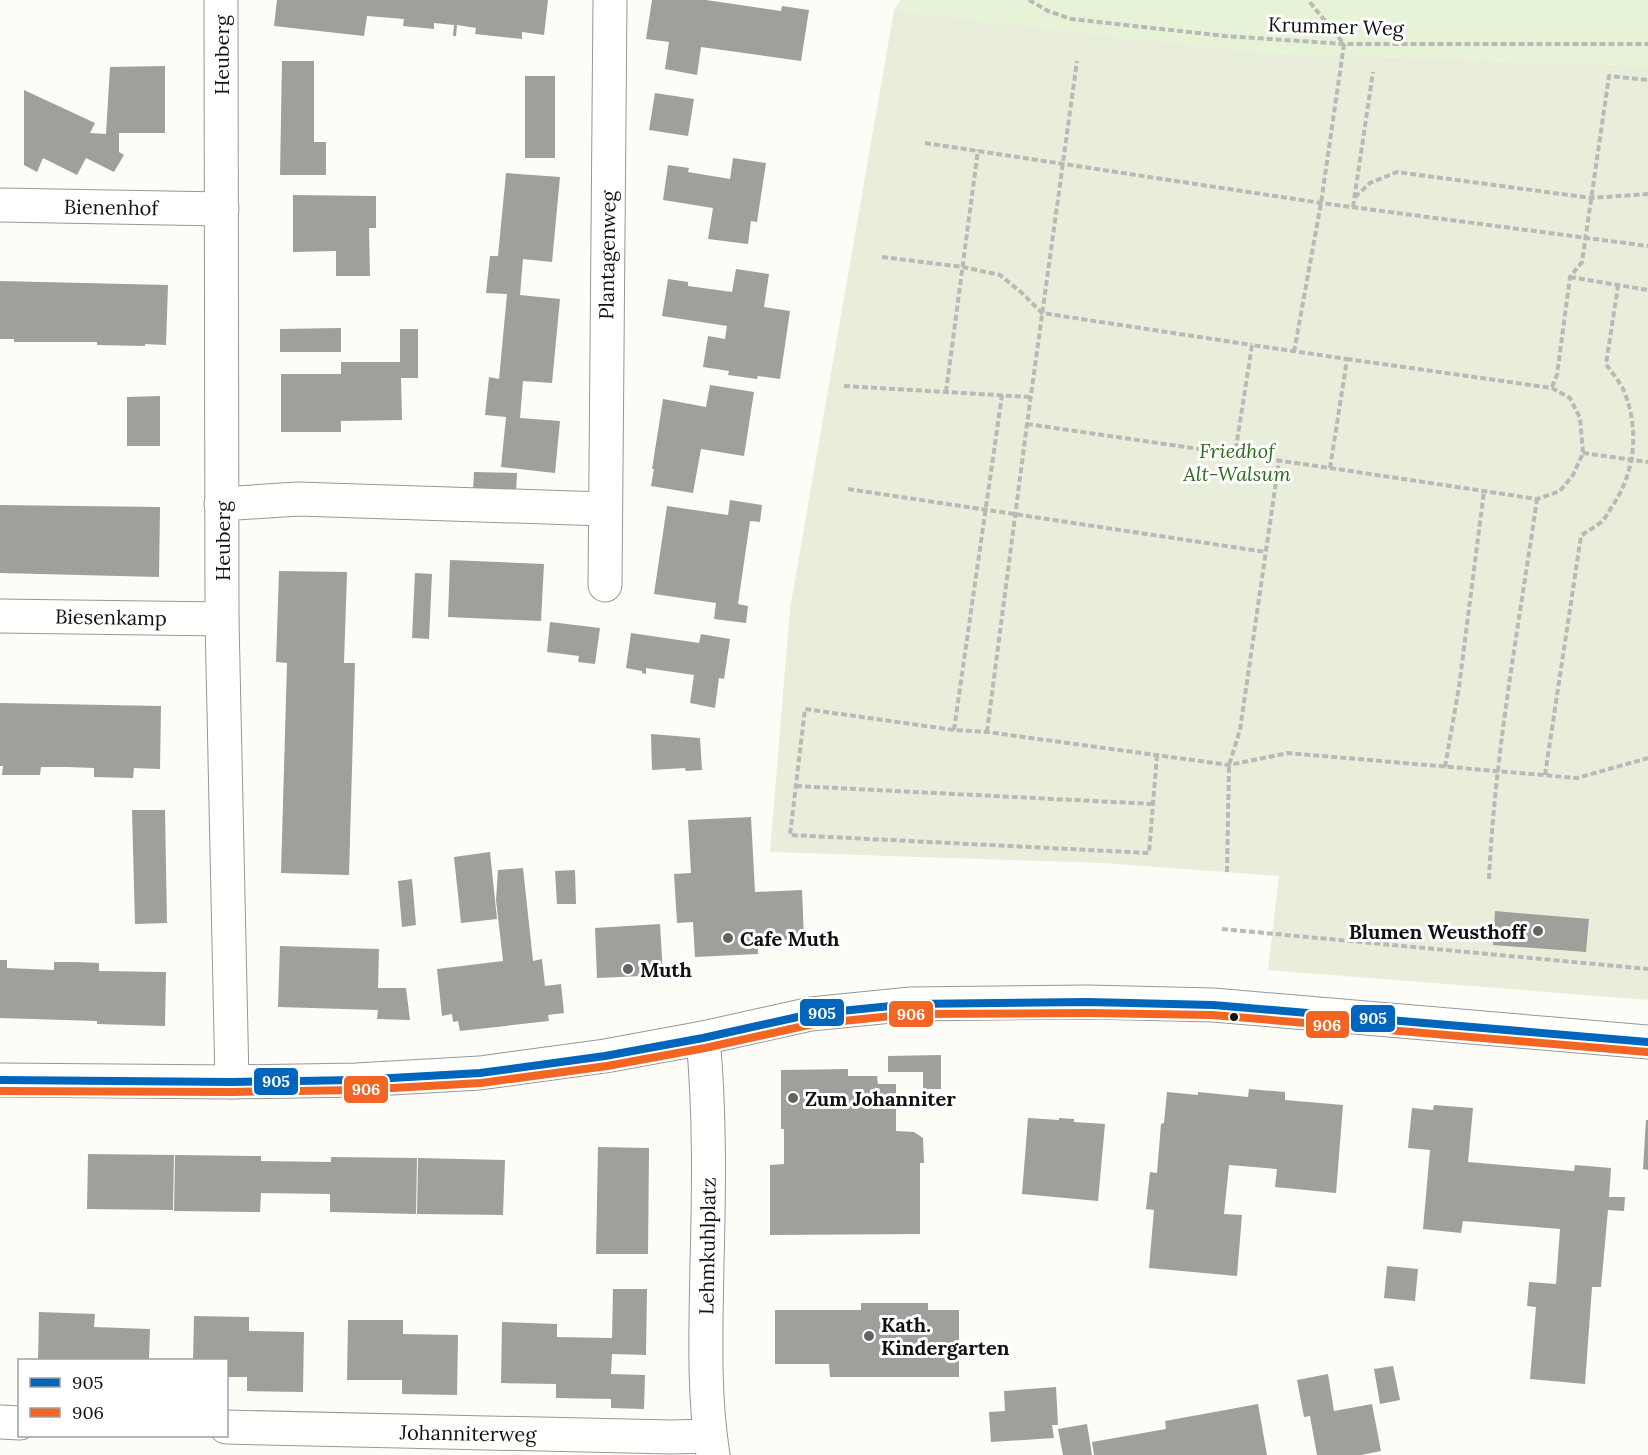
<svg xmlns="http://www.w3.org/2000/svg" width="1648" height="1455" font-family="Lora,serif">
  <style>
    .green { fill: #e7f3d7 }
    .cemetery { fill: #e9eedb }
    .building { fill: #a19f9c }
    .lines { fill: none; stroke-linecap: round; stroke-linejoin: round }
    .minor-casing { stroke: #979795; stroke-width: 35 }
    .path { stroke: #b9b9b8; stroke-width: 4; stroke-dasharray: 6 3; stroke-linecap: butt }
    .minor { stroke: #fffffe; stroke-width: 33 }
    .bus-1-casing { stroke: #fff; stroke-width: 12 }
    .bus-2-casing { stroke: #fff; stroke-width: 12 }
    .bus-1 { stroke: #0065bd; stroke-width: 8 }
    .bus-2 { stroke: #f26522; stroke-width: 8 }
    .poi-dot { fill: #646362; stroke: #fff; stroke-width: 2 }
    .bus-dot { fill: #111; stroke: #fff; stroke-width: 2 }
    .labels { text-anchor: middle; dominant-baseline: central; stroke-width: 6; stroke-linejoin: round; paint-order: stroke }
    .street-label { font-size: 20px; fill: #111; stroke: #fff }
    .park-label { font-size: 20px; font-style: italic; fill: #2f6b1f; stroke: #fff }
    .poi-label { font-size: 20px; font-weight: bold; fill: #111; stroke: #fff; text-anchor: start }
    .line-badge { stroke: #fff; stroke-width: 2 }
    .badge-label { font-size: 16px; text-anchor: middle; font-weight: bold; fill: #fff }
  </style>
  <rect width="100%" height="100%" fill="#fdfcf7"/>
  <polygon class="green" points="901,0 1648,0 1648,66 1246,51 894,10"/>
  <polygon class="cemetery" points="894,10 1246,51 1648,66 1648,1000 1268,970 1279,876 1102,863 770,852 790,609"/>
  <g class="building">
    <polygon points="277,0 548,0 544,35 522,32 522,39 475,34 476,28 457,25 456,36 453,36 454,25 434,23 434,29 403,26 404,19 367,16 364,36 274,26"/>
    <polygon points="652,0 706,0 781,11 782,6 809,10 801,61 701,47 697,75 665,69 669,42 646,39"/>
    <polygon points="282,61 314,61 314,142 326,142 326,175 280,175"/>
    <polygon points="165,66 165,133 119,133 119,152 124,155 114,172 86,158 77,175 43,158 37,172 24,165 24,90 95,123 90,133 106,134 110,67"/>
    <rect x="525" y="76" width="30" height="82"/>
    <polygon points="655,93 694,99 688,136 649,130"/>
    <polygon points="733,158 766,163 757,222 751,221 748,244 708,239 713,208 663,200 668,165 689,168 688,172 730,179"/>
    <polygon points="506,173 560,177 552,262 523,259 520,295 560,299 552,383 523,381 520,418 560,421 555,473 501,467 506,417 485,415 489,377 499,379 507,294 486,293 490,256 498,256"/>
    <polygon points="293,195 376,196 376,228 369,228 370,276 336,276 336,251 293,252"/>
    <polygon points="736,269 769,274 764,307 790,311 780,379 758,376 757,379 728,375 729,371 703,367 708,336 725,339 727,326 662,316 668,279 688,282 688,286 732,292"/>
    <polygon points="0,281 168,285 166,345 145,344 145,346 97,345 97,342 14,342 14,339 0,339"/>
    <polygon points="341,328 341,352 280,352 280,329"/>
    <polygon points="400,329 418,329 418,378 401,378 402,420 341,421 341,432 281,432 281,374 341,374 341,362 400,362"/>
    <polygon points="710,385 754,392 744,456 701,449 693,493 651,486 654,469 652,469 663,399 706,407"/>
    <polygon points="160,396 160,446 127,446 127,397"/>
    <polygon points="474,472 517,473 516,492 473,491"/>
    <polygon points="730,500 762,505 760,522 750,521 738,604 748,606 746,623 714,619 716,603 654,594 667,506 728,515"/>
    <polygon points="0,505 160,507 159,577 0,573"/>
    <polygon points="450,560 544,564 541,621 448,617"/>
    <polygon points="279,571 347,572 344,663 355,663 349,875 281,873 287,663 276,662"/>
    <polygon points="415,573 432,574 429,639 412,638"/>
    <polygon points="550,622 600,628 595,664 578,662 579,656 547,652"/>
    <polygon points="631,633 699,643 701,634 730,639 724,679 719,678 715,708 690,703 694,675 646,668 646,674 642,673 642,671 626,668"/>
    <polygon points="0,703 161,706 160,769 134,768 133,778 94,777 94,768 67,767 41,767 40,775 2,775 3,766 0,766"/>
    <polygon points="651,734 700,738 702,770 686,771 685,768 652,770"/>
    <polygon points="132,810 165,810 167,923 135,924"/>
    <polygon points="751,817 755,892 802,890 804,939 758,941 758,954 695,957 693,922 677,923 674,874 691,873 688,820"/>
    <polygon points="490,852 497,919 461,923 454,857"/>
    <polygon points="523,868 533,961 542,959 545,986 561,984 564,1013 548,1015 549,1021 460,1031 458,1021 453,1022 452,1014 442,1016 437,969 503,961 496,900 498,870"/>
    <polygon points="575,870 576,904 557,904 555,871"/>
    <polygon points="412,879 416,925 402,927 398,881"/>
    <polygon points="1495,911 1589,919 1586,952 1493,945"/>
    <polygon points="660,924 663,975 597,978 595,928"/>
    <polygon points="280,946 379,949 378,988 406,988 410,1020 377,1019 378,1010 278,1007"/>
    <polygon points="0,960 7,960 7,968 54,970 54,962 77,962 99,963 99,971 166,972 165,1026 97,1024 97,1021 0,1018"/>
    <polygon points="941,1055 941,1089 923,1089 923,1072 888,1072 888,1056"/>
    <polygon points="848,1069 848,1076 877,1076 878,1084 896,1084 896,1131 914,1132 923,1138 924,1163 920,1163 920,1234 770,1235 770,1165 784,1164 784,1129 781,1129 781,1070"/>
    <polygon points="1249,1089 1285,1092 1285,1100 1343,1105 1336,1193 1275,1187 1277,1169 1229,1165 1224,1214 1242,1215 1237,1276 1149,1268 1154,1210 1146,1209 1150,1172 1157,1173 1161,1124 1164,1123 1167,1092 1198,1095 1198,1092 1248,1097"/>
    <polygon points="1434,1105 1473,1108 1468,1162 1574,1171 1575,1165 1611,1168 1609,1197 1625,1197 1624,1211 1608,1210 1601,1287 1592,1287 1585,1384 1530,1379 1536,1307 1527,1306 1529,1282 1556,1284 1560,1229 1463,1221 1461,1233 1423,1229 1430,1150 1408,1148 1412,1108 1433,1110"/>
    <polygon points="1028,1118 1059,1120 1059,1118 1074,1119 1074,1122 1105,1124 1098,1201 1022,1194"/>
    <polygon points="1646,1120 1648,1120 1648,1170 1643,1169"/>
    <polygon points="598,1147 649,1148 648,1254 596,1254"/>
    <polygon points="88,1154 174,1155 173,1210 87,1209"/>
    <polygon points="175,1155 261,1156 261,1161 331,1162 331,1157 417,1158 416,1214 330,1212 330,1194 261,1193 260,1212 174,1211"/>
    <polygon points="418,1158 505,1160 503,1215 417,1214"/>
    <polygon points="1387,1266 1418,1269 1415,1301 1384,1298"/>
    <polygon points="613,1289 647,1289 646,1355 612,1354 611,1374 645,1375 644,1409 611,1408 611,1399 556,1398 556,1384 501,1383 502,1322 557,1324 557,1337 612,1338"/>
    <polygon points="861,1303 928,1303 928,1310 959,1310 959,1377 830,1377 829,1364 775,1364 775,1310 861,1310"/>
    <polygon points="39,1312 95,1314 94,1327 150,1329 149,1360 38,1360"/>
    <polygon points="194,1316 249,1317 249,1331 304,1332 303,1392 247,1391 247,1377 226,1377 226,1360 193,1360"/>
    <polygon points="348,1320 403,1320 403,1334 458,1335 457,1395 402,1394 402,1380 347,1380"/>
    <polygon points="1393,1366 1400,1400 1380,1404 1374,1369"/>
    <polygon points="1328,1374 1334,1411 1372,1404 1381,1451 1361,1455 1317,1455 1310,1416 1304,1417 1297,1380"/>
    <polygon points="1056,1387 1058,1425 1052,1425 1054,1438 991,1442 989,1412 1005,1411 1004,1391"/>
    <polygon points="1258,1404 1267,1455 1094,1455 1092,1442 1166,1429 1165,1421"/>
    <polygon points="1087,1424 1092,1455 1063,1455 1058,1429"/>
  </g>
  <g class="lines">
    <defs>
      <g id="minor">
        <polyline points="221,0 222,619 232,1082"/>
        <polyline points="0,205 222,209"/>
        <polyline points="221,504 298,499 604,509"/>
        <polyline points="605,585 610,0"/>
        <polyline points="0,616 222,619"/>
        <path d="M 703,1038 C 710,1112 709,1188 707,1263 C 706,1326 703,1392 713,1455"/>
        <polyline points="0,1080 232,1082 356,1080 480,1073 605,1056 703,1038 811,1014 911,1004 1088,1002 1213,1005 1648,1042"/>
        <polyline points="0,1422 20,1423"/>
        <polyline points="226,1427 671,1437 710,1436"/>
      </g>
    </defs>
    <use href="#minor" class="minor-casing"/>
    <g class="path">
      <polyline points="1029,0 1048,11 1071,19 1225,36 1344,44 1648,44"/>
      <polyline points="925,143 1321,203 1648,246"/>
      <polyline points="1355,197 1370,183 1397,172 1591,198 1648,194"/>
      <polyline points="1353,207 1373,72"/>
      <polyline points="882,257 963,267 1000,275 1022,293 1042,313 1252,345"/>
      <polyline points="1570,277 1648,290"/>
      <polyline points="1294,352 1321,203 1344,44 1308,0"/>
      <polyline points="844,386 1030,397"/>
      <polyline points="1552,387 1557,375 1570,277 1582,262 1609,76 1648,80"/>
      <polyline points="946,392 978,150"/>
      <polyline points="1027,424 1330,468 1347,359 1252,345 1235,454"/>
      <polyline points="1583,453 1648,462"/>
      <polyline points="1330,468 1537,499 1560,491 1573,475 1583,453 1580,418 1570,398 1552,388 1347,359"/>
      <polyline points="848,489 1266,552"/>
      <polyline points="954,730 1002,395"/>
      <polyline points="987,732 1027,424 1077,61"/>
      <polyline points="1157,755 1149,853 790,835 805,709 954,730 987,732 1229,765 1288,753 1577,778 1648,758"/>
      <polyline points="1445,767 1459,687 1484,491"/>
      <path d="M 1545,775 L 1581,536 C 1587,531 1594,528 1600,523 C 1605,519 1608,513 1611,508 C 1635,474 1640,430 1624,391 C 1620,382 1612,373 1606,364 L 1618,286"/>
      <polyline points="796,786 1153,804"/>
      <polyline points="1227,872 1229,765 1240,730 1279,461"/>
      <path d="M 1489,879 C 1495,751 1519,625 1537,499"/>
      <polyline points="1222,929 1648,969"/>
    </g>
    <use href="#minor" class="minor"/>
    <defs>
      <polyline id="bus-1" points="0,1080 232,1082 356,1080 480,1073 605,1056 703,1038 811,1014 911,1004 1088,1002 1213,1005 1648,1042"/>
      <polyline id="bus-2" points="0,1091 232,1092 357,1090 481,1083 607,1066 705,1048 813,1024 912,1014 1088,1013 1212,1015 1647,1052"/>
    </defs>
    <use href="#bus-1" class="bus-1-casing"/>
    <use href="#bus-2" class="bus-2-casing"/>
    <use href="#bus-1" class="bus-1"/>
    <use href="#bus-2" class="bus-2"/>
  </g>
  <g class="poi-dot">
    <circle cx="1538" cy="931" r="6"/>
    <circle cx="728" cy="938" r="6"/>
    <circle cx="628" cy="969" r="6"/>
    <circle cx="793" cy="1098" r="6"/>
    <circle cx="869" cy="1336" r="6"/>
  </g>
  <circle class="bus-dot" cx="1234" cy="1017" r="5"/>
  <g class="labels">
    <g class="street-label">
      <text transform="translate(1336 26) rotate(2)">Krummer Weg</text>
      <text transform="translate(221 55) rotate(-90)">Heuberg</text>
      <text transform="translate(111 207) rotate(1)">Bienenhof</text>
      <text transform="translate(607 255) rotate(-89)">Plantagenweg</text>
      <text transform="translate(222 541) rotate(-90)">Heuberg</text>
      <text transform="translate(111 617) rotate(1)">Biesenkamp</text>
      <text transform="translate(707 1246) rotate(-89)">Lehmkuhlplatz</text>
      <text transform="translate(468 1433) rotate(1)">Johanniterweg</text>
    </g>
    <g class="park-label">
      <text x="1237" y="450">Friedhof<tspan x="1237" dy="23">Alt-Walsum</tspan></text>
    </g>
    <g class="poi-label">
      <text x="1526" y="931" text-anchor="end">Blumen Weusthoff</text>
      <text x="740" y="938">Cafe Muth</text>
      <text x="640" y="969">Muth</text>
      <text x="805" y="1098">Zum Johanniter</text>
      <text x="881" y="1324">Kath.<tspan x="881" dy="23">Kindergarten</tspan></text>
    </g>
  </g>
  <g class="line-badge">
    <rect x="799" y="998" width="46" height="29" rx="6" fill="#0065bd"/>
    <rect x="888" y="1000" width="46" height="28" rx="6" fill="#f26522"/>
    <rect x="1350" y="1004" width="46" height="29" rx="6" fill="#0065bd"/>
    <rect x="1305" y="1010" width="45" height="29" rx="6" fill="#f26522"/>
    <rect x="253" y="1067" width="46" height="29" rx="6" fill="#0065bd"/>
    <rect x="343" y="1075" width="46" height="29" rx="6" fill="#f26522"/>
  </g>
  <g class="badge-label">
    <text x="822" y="1019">905</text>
    <text x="911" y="1020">906</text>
    <text x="1373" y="1024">905</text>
    <text x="1327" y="1031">906</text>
    <text x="276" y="1087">905</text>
    <text x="366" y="1095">906</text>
  </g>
  <rect x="18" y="1359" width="210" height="78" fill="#ffffff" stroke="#a0a0a0" stroke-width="1.5"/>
  <rect x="30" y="1378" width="30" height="9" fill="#0065bd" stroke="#a0a0a0" stroke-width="1.5"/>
  <text x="72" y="1389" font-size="18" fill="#111111">905</text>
  <rect x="30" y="1408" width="30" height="9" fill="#f26522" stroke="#a0a0a0" stroke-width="1.5"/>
  <text x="72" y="1419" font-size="18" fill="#111111">906</text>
</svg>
